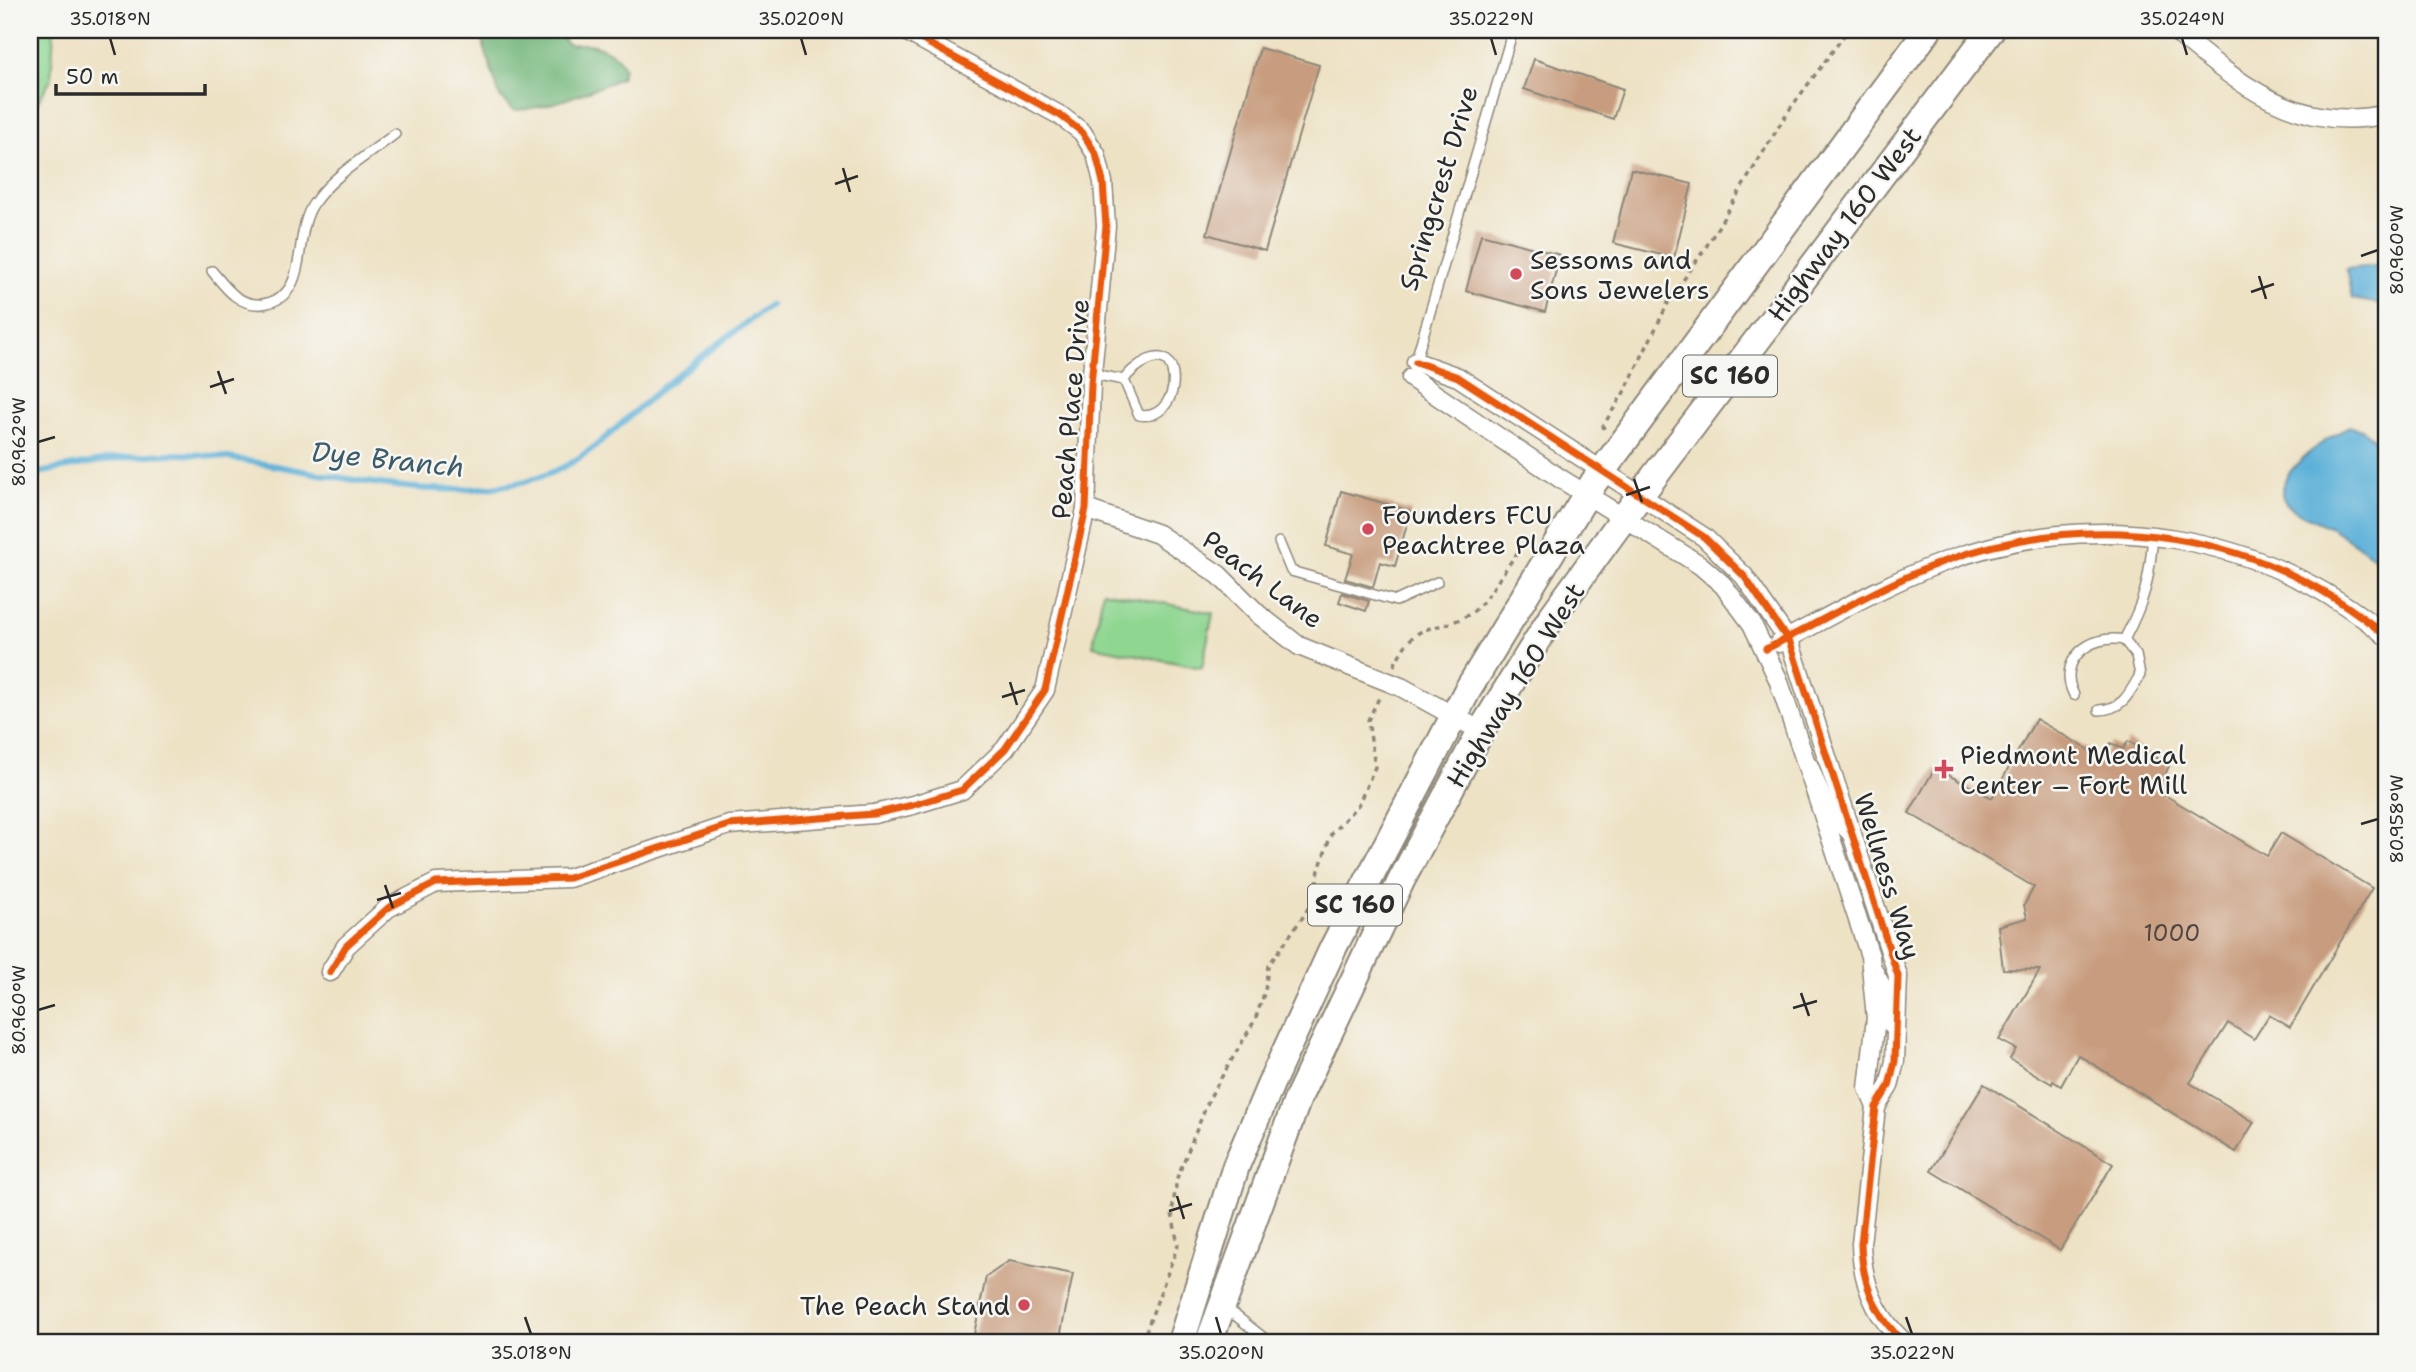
<svg xmlns="http://www.w3.org/2000/svg" width="2416" height="1372" font-family="'Shantell Sans',sans-serif">
  <style>
    .green { fill: #8fd691; stroke: #5d805e; stroke-width: 2 }
    .forest { fill: #73b77b; stroke: #4f7153; stroke-width: 2 }
    .water { fill: #5cb0d8; stroke: #446e82; stroke-width: 2 }
    .lines { fill: none; stroke-linecap: round; stroke-linejoin: round }
    .stream { stroke: #5cb0d8; stroke-width: 6 }
    .building { fill: #c89c7e }
    .service-casing { stroke: #8c8678; stroke-width: 12 }
    .minor-casing { stroke: #8c8678; stroke-width: 21 }
    .primary-casing { stroke: #8c8678; stroke-width: 30 }
    .path { stroke: #8c8678; stroke-width: 3.5; stroke-dasharray: 5 5; stroke-linecap: butt }
    .service { stroke: #fff; stroke-width: 9 }
    .minor { stroke: #fff; stroke-width: 18 }
    .primary { stroke: #fff; stroke-width: 26 }
    .cycleway-casing { stroke: #f6f6f2; stroke-width: 11 }
    .cycleway { stroke: #e8590c; stroke-width: 7 }
    .ticks { fill: none; stroke: #2b2b2b; stroke-width: 2.5 }
    .poi-dot { fill: #d1495b; stroke: #f6f6f2; stroke-width: 2.5 }
    .labels { text-anchor: middle; dominant-baseline: central; stroke-width: 5; stroke-linejoin: round; paint-order: stroke }
    .number-label { font-size: 23px; fill: #524740 }
    .shield { fill: #f6f6f2; stroke: #686867; stroke-width: 2 }
    .shield-label { font-size: 24px; font-weight: bold; fill: #2b2b2b }
    .street-label { font-size: 26px; fill: #2b2b2b; stroke: #f6f6f2 }
    .poi-label { font-size: 26px; fill: #2b2b2b; stroke: #f6f6f2; text-anchor: start }
    .water-label { font-size: 28px; font-style: italic; fill: #3c5a68; stroke: #f6f6f2 }
    .neatline { fill: none; stroke: #2b2b2b; stroke-width: 2.5 }
    .ticks-label { font-size: 18px; text-anchor: middle; fill: #2b2b2b }
  </style>
  <rect width="100%" height="100%" fill="#f6f6f2"/>
  <filter id="ink" filterUnits="userSpaceOnUse"><feTurbulence type="fractalNoise" baseFrequency=".0143" numOctaves="2"/><feDisplacementMap in="SourceGraphic" scale="14" xChannelSelector="R" yChannelSelector="G"/><feConvolveMatrix kernelMatrix="1 2 1 2 8 2 1 2 1" color-interpolation-filters="sRGB"/></filter>
  <filter id="wash" filterUnits="userSpaceOnUse"><feTurbulence type="fractalNoise" baseFrequency=".00686" numOctaves="4" result="noise"/><feDisplacementMap in="SourceGraphic" scale="28" xChannelSelector="R" yChannelSelector="G"/><feGaussianBlur stdDeviation="1.57" result="paint"/><feColorMatrix in="noise" values="0 0 0 0 0 0 0 0 0 0 0 0 0 0 0 0 0 1.4 0 .05"/><feComposite in="paint" operator="in"/></filter>
  <g filter="url(#wash)">
    <rect width="100%" height="100%" fill="#eee2c5"/>
    <g class="green">
      <polygon points="30,30 54,30 51,79 30,115"/>
      <polygon points="1103,591 1213,613 1202,668 1093,646"/>
    </g>
    <path class="forest" d="M 479,30 L 558,30 C 569,52 569,42 588,44 C 602,46 619,54 624,68 L 621,78 C 588,91 549,109 514,110 L 500,97 Z"/>
    <g class="water">
      <polygon points="2373,266 2386,267 2386,305 2352,299 2346,269"/>
      <path d="M 2350,427 L 2362,429 L 2386,451 L 2386,566 C 2369,553 2351,540 2333,529 C 2319,521 2301,517 2289,506 C 2260,480 2330,435 2350,427 Z"/>
    </g>
    <g class="lines">
      <path class="stream" d="M 30,475 C 89,462 152,449 213,456 C 317,468 446,513 548,474 C 588,459 617,426 649,399 C 687,365 730,336 770,305"/>
    </g>
    <g id="blocks">
      <g class="building">
        <polygon points="1260,48 1319,65 1265,251 1207,234"/>
        <polygon points="1534,59 1623,89 1613,119 1524,89"/>
        <polygon points="1631,169 1692,184 1674,258 1613,243"/>
        <polygon points="1481,234 1560,255 1545,312 1466,291"/>
        <polygon points="1341,491 1411,511 1395,566 1380,562 1373,587 1345,579 1353,554 1326,546"/>
        <polygon points="1342,593 1369,601 1366,611 1339,602"/>
        <polygon points="2036,719 2103,758 2111,743 2123,749 2128,741 2169,766 2165,775 2171,779 2163,794 2267,856 2281,833 2372,888 2290,1027 2269,1015 2254,1039 2228,1023 2190,1083 2254,1122 2236,1152 2078,1055 2061,1086 2053,1081 2052,1084 2010,1059 2016,1049 1999,1040 2040,970 2003,969 1998,926 2027,918 2024,905 2034,887 1909,813 1935,768 1992,798"/>
        <polygon points="1984,1084 2113,1164 2060,1250 1931,1171"/>
        <polygon points="1009,1261 1073,1274 1059,1342 1013,1342 974,1334 986,1277"/>
      </g>
    </g>
  </g>
  <g filter="url(#ink)">
    <use href="#blocks" fill-opacity="0" stroke="#8c8678" stroke-width="2"/>
    <g class="lines">
      <defs>
        <g id="service">
          <path d="M 212,271 C 226,288 238,306 262,304 C 312,298 291,235 314,203 C 333,175 368,155 395,134"/>
          <polyline points="1415,363 1513,30"/>
          <path d="M 1093,374 L 1124,380 L 1139,415 C 1163,420 1178,393 1172,370 C 1165,343 1132,367 1124,380"/>
          <polyline points="1279,542 1291,571 1396,601 1437,582"/>
          <path d="M 2074,695 C 2056,661 2090,633 2124,640 C 2145,600 2149,582 2153,536"/>
          <path d="M 2099,710 C 2123,709 2129,694 2140,675 L 2136,655 L 2124,640"/>
          <polyline points="1813,764 1837,825 1852,840"/>
          <polyline points="1873,960 1885,983 1888,1027 1892,1032"/>
          <polyline points="1226,1308 1269,1342"/>
        </g>
        <g id="minor">
          <path d="M 2174,30 C 2236,82 2299,135 2386,114"/>
          <path d="M 1416,362 L 1458,377 L 1704,537 L 1744,576 L 1790,643 L 1898,976 L 1895,1061 L 1889,1086 L 1876,1107 L 1861,1244 C 1862,1283 1875,1316 1904,1342"/>
          <polyline points="1411,378 1561,479 1700,565 1723,585 1752,624 1778,679 1870,956 1876,1018 1868,1088 1876,1107"/>
          <polyline points="1086,509 1158,534 1219,575 1258,614 1299,646 1401,687 1481,731"/>
          <path d="M 1779,643 C 1832,615 1885,584 1941,563 C 2091,505 2263,532 2386,636"/>
          <polyline points="330,972 346,946 388,908 436,883 569,878 729,825 874,814 913,805 962,790 1005,749 1045,690 1086,509 1091,384 1106,226 1103,182 1096,154 1082,132 1061,116 904,30"/>
        </g>
        <g id="primary">
          <polyline points="1181,1342 1236,1166 1272,1081 1333,948 1467,691 1594,482 1928,30"/>
          <polyline points="1209,1342 1298,1098 1401,881 1481,731 1553,615 1641,494 1991,30"/>
        </g>
      </defs>
      <use href="#service" class="service-casing"/>
      <use href="#minor" class="minor-casing"/>
      <use href="#primary" class="primary-casing"/>
      <g class="path">
        <polyline points="1604,429 1603,426 1626,389 1669,301 1706,247 1787,113 1848,30"/>
        <path d="M 1394,666 C 1417,616 1431,636 1470,614 C 1488,603 1510,556 1531,538"/>
        <polyline points="1142,1342 1178,1245 1172,1213 1177,1178 1210,1097 1255,1020 1265,991 1268,966 1305,914 1315,894 1319,870 1331,834 1358,805 1375,767 1368,720 1379,698"/>
      </g>
      <use href="#service" class="service"/>
      <use href="#minor" class="minor"/>
      <use href="#primary" class="primary"/>
      <defs>
        <g id="cycleway">
          <path d="M 1416,362 L 1458,377 L 1704,537 L 1744,576 L 1790,643 L 1898,976 L 1895,1061 L 1889,1086 L 1876,1107 L 1861,1244 C 1862,1283 1875,1316 1904,1342"/>
          <path d="M 1766,649 C 1824,620 1882,585 1942,562 C 2094,506 2262,531 2386,636"/>
          <polyline points="330,972 346,946 388,908 436,883 569,878 729,825 874,814 913,805 962,790 1005,749 1045,690 1086,509 1091,384 1106,226 1103,182 1096,154 1082,132 1061,116 904,30"/>
        </g>
      </defs>
      <use href="#cycleway" class="cycleway-casing"/>
      <use href="#cycleway" class="cycleway"/>
    </g>
  </g>
  <path class="ticks" d="M 110,38 L 115,55M 801,38 L 806,55M 1491,38 L 1496,55M 2182,38 L 2187,55M 843,168 L 850,192M 835,184 L 858,176M 2361,256 L 2378,250M 2259,276 L 2266,299M 2251,292 L 2274,284M 218,371 L 226,394M 210,387 L 234,379M 38,442 L 55,437M 1634,479 L 1642,502M 1626,495 L 1650,487M 1010,682 L 1017,705M 1002,697 L 1025,690M 2361,824 L 2378,819M 385,885 L 393,908M 377,900 L 401,893M 1801,993 L 1809,1016M 1793,1008 L 1817,1001M 38,1010 L 55,1005M 1177,1196 L 1184,1219M 1169,1211 L 1192,1204M 525,1317 L 531,1334M 1216,1317 L 1221,1334M 1906,1317 L 1912,1334"/>
  <g class="poi-dot">
    <circle cx="1516" cy="274" r="7"/>
    <circle cx="1368" cy="529" r="7"/>
    <path d="M1940.5 758.5h7v7h7v7h-7v7h-7v-7h-7v-7h7z"/>
    <circle cx="1024" cy="1305" r="7"/>
  </g>
  <g class="labels">
    <g class="number-label">
      <text x="2172" y="933">1000</text>
    </g>
    <g class="shield">
      <rect x="1683" y="355.5" width="94" height="41" rx="5"/>
      <rect x="1308" y="884.5" width="94" height="41" rx="5"/>
    </g>
    <g class="shield-label">
      <text x="1730" y="376">SC 160</text>
      <text x="1355" y="905">SC 160</text>
    </g>
    <g class="street-label">
      <text transform="translate(1438 188) rotate(-73)">Springcrest Drive</text>
      <text transform="translate(1844 224) rotate(-53)">Highway 160 West</text>
      <text transform="translate(1070 409) rotate(-85)">Peach Place Drive</text>
      <text transform="translate(1263 579) rotate(37)">Peach Lane</text>
      <text transform="translate(1515 685) rotate(-58)">Highway 160 West</text>
      <text transform="translate(1888 876) rotate(73)">Wellness Way</text>
    </g>
    <g class="poi-label">
      <text x="1530" y="259">Sessoms and<tspan x="1530" dy="30">Sons Jewelers</tspan></text>
      <text x="1382" y="514">Founders FCU<tspan x="1382" dy="30">Peachtree Plaza</tspan></text>
      <text x="1960" y="754">Piedmont Medical<tspan x="1960" dy="30">Center – Fort Mill</tspan></text>
      <text x="1010" y="1305" text-anchor="end">The Peach Stand</text>
    </g>
    <g class="water-label">
      <text transform="translate(388 459) rotate(6)">Dye Branch</text>
    </g>
  </g>
  <rect width="2416" height="1372" fill="none" stroke="#f6f6f2" stroke-width="77"/>
  <path d="M56 84v10h149v-10" fill="none" stroke="#2b2b2b" stroke-width="3.5"/>
  <text x="66" y="84" font-size="21" fill="#2b2b2b" stroke="#f6f6f2" stroke-width="5" paint-order="stroke">50 m</text>
  <rect x="38" y="38" width="2340" height="1296" class="neatline"/>
  <g class="ticks-label">
    <text x="110" y="25">35.018°N</text>
    <text x="801" y="25">35.020°N</text>
    <text x="1491" y="25">35.022°N</text>
    <text x="2182" y="25">35.024°N</text>
    <text transform="translate(2397 250) rotate(-90)" y="6">80.960°W</text>
    <text transform="translate(19 442) rotate(-90)" y="6">80.962°W</text>
    <text transform="translate(2397 819) rotate(-90)" y="6">80.958°W</text>
    <text transform="translate(19 1010) rotate(-90)" y="6">80.960°W</text>
    <text x="531" y="1359">35.018°N</text>
    <text x="1221" y="1359">35.020°N</text>
    <text x="1912" y="1359">35.022°N</text>
  </g>
</svg>
